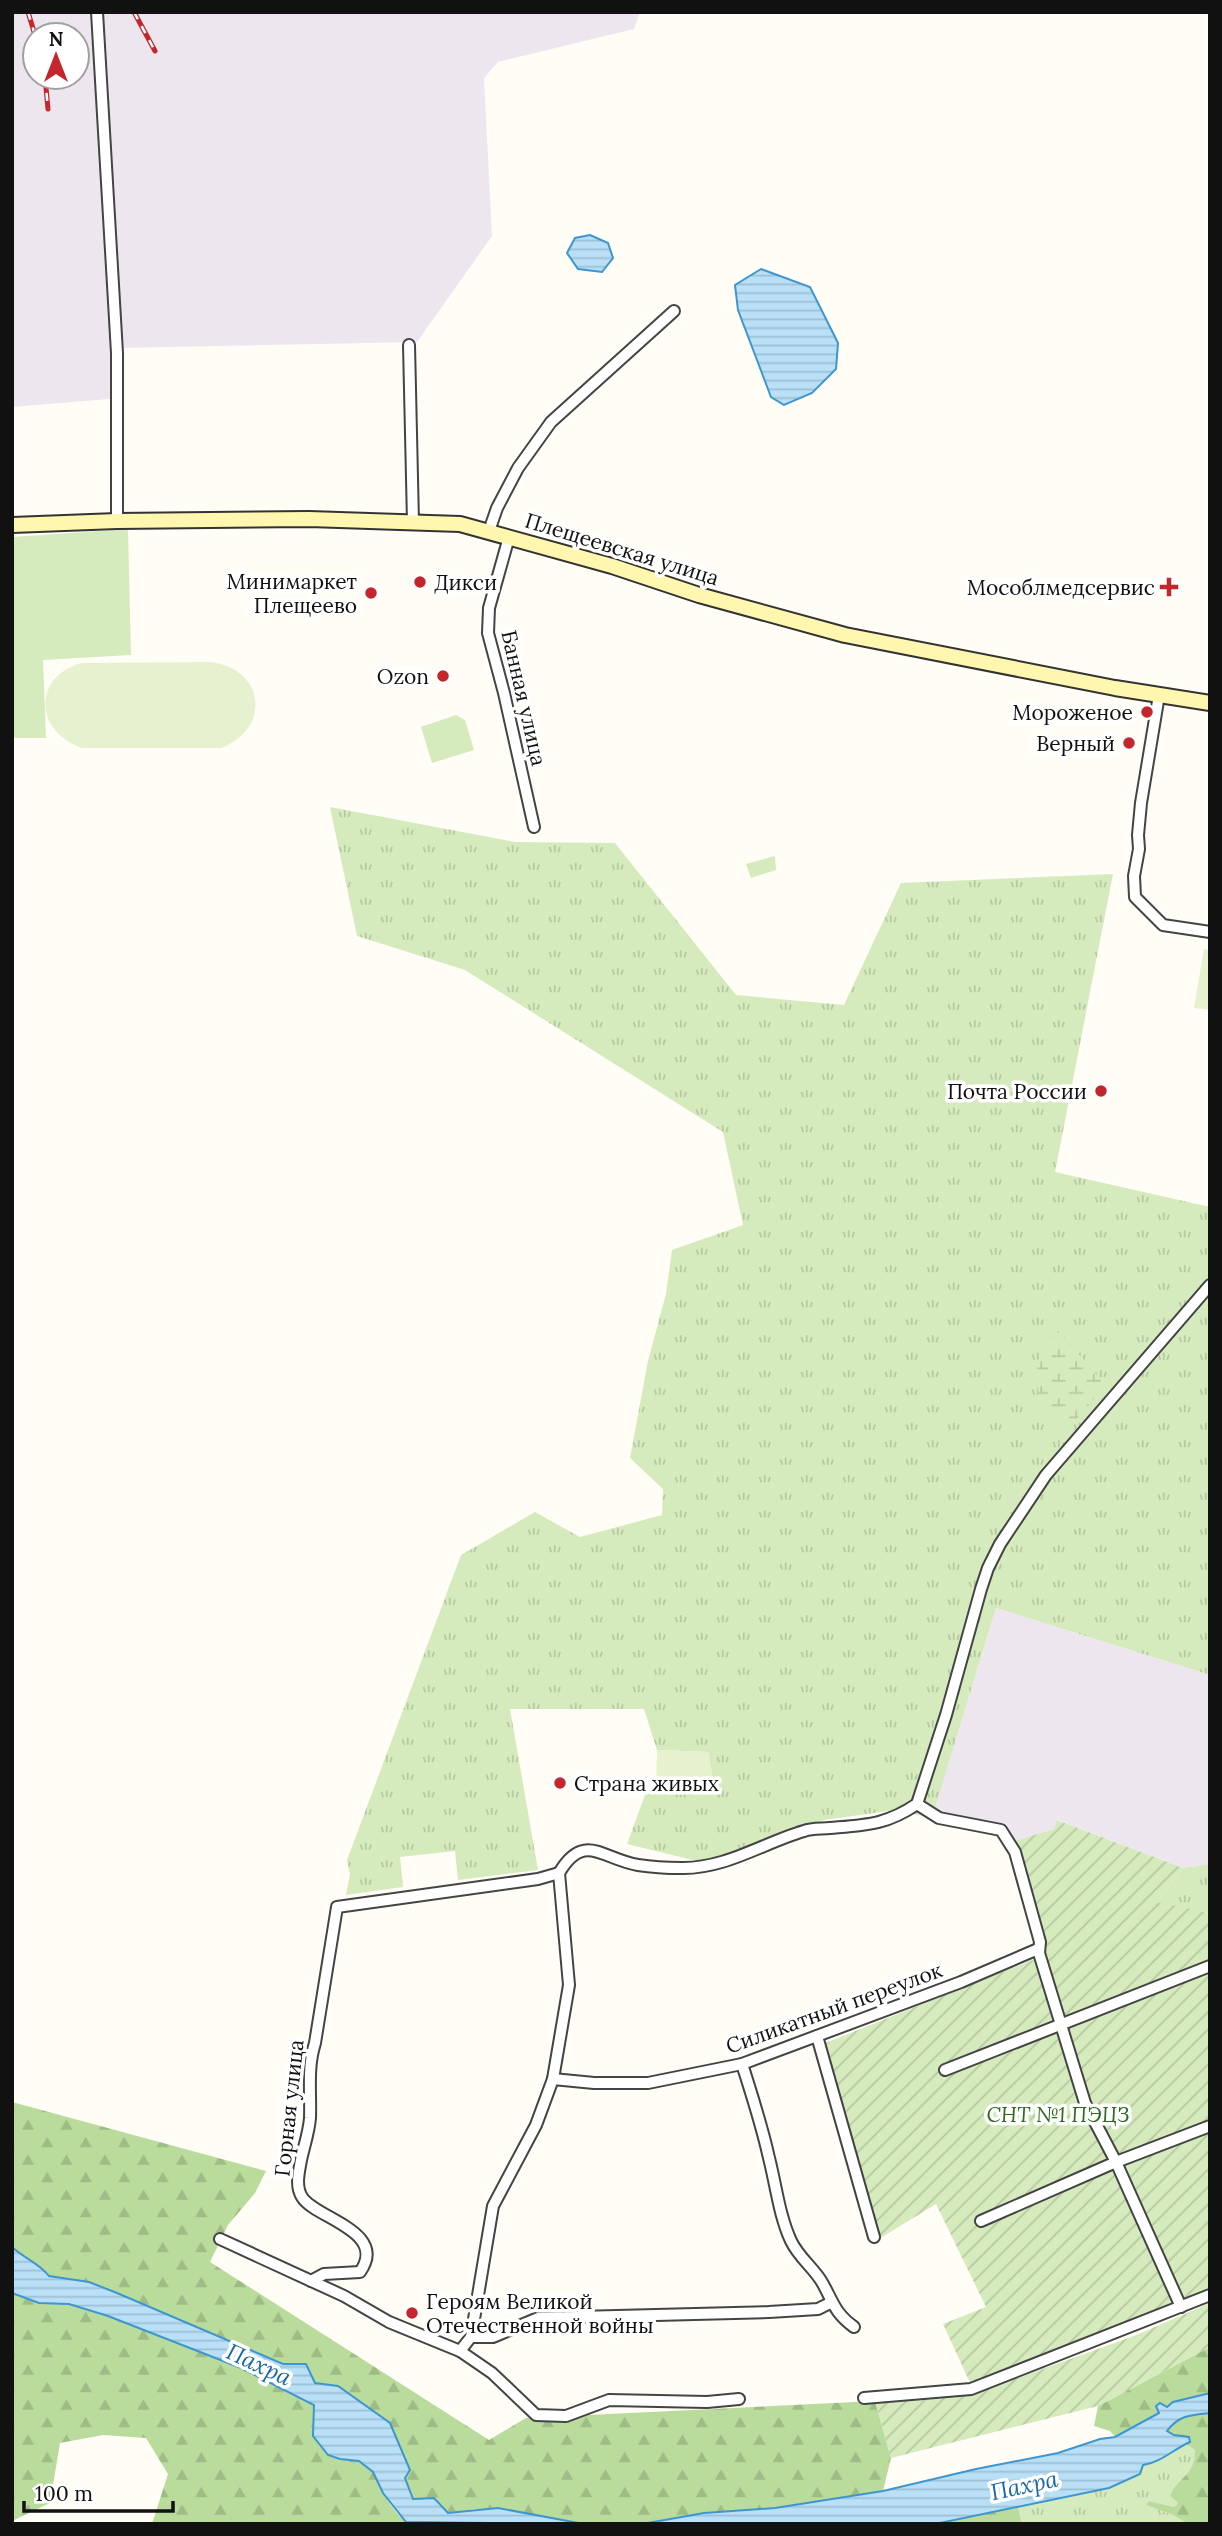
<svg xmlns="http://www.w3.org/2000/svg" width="1222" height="2536" font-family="Lora,serif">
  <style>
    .industrial { fill: #eee6ef; fill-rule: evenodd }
    .grass { fill: url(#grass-tufts) }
    .forest { fill: url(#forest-firs) }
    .wetland { fill: url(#wetland-marsh) }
    .park { fill: #d5ebbd }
    .garden { fill: url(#garden-furrows) }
    .pitch { fill: #e6f2cf }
    .water { fill: url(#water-rules); stroke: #3f96cf; stroke-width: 2 }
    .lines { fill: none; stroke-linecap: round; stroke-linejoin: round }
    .stream { stroke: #3f96cf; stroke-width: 2.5 }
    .street-casing { stroke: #444; stroke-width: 14 }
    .secondary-casing { stroke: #333; stroke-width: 18 }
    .street { stroke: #fff; stroke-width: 10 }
    .secondary { stroke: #fff6b0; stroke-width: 14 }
    .rail-casing { stroke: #c4262e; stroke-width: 5 }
    .rail { stroke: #fff; stroke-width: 2.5; stroke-dasharray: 8; stroke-linecap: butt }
    .poi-dot { fill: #c4262e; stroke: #fff; stroke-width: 2.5 }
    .labels { text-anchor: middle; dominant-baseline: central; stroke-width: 7; stroke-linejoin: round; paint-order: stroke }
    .street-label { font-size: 21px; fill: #111; stroke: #fff }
    .poi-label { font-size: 21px; fill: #111; stroke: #fff; text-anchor: end }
    .park-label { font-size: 21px; font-style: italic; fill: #2f6b1f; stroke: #fff }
    .water-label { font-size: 23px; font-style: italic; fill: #1768a6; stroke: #fff }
  </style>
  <defs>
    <pattern id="grass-tufts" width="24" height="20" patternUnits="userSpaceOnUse" patternTransform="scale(1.75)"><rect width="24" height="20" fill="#d5ebbd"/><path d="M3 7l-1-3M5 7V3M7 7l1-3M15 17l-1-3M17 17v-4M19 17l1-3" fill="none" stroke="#b6c8a1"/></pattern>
    <pattern id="forest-firs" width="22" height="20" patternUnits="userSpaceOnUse" patternTransform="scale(1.75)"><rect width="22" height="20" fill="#b9dc9c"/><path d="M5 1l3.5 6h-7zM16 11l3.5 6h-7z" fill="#9ebc85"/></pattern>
    <pattern id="wetland-marsh" width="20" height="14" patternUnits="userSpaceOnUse" patternTransform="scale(1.75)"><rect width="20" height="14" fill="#d5ebbd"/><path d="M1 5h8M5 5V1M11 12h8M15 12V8" fill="none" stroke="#b6c8a1"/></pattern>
    <pattern id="garden-furrows" width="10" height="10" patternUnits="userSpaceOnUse" patternTransform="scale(1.75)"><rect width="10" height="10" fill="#d5ebbd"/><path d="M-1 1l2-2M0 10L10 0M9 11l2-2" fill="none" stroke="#b6c8a1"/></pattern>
    <pattern id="water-rules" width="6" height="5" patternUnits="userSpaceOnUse" patternTransform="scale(1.75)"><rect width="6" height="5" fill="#b9e0f7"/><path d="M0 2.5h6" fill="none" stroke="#9ebfd3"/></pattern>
  </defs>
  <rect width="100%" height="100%" fill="#fffdf5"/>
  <g class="industrial">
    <path d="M 12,12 L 640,12 L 634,29 L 498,62 L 484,78 L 492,236 L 417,342 L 119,348 L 121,398 L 12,407 ZM 35,35 L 77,35 L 77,77 L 35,77 Z"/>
    <polygon points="996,1608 1210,1675 1210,1864 1183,1868 1058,1820 1054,1829 1014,1841 1002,1828 932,1818"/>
  </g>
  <g class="grass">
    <polygon points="330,807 515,842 615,843 736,995 844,1005 901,883 1113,874 1055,1172 1210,1207 1210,1675 996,1608 932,1818 896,1810 824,1820 705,1863 627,1844 646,1792 713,1781 708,1752 657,1750 644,1709 510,1709 538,1870 458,1880 455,1851 400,1857 403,1887 346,1895 350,1874 347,1860 461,1555 535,1512 580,1537 662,1515 663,1489 630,1458 648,1361 666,1294 672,1250 743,1225 723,1132 465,970 357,936"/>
    <polygon points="1210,1864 1210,1913 1156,1903 1183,1868"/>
    <path d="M 1186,2444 L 1195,2450 C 1197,2476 1176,2478 1170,2496 L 1178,2503 L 1174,2507 L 1149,2501 L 1146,2505 L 1173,2515 L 1188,2524 L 1022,2524 L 1018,2507 L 1109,2488 L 1143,2465 L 1160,2460 L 1170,2452 Z"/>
  </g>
  <g class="forest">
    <path d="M 12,2102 L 266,2171 L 255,2193 L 228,2225 L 210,2262 L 489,2440 L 526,2418 L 875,2401 L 891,2458 L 883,2491 L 775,2508 L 704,2513 L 642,2524 L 584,2524 L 476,2509 L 448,2513 L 413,2499 L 405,2478 L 338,2386 L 315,2383 L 306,2364 L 283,2364 L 117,2293 L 89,2282 L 49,2277 C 39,2263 25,2259 12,2247 Z"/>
    <path d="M 12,2293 L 39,2303 L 69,2304 L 108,2316 L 241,2368 L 314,2405 C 314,2415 311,2430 315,2438 C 330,2468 357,2451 374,2472 C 378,2478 379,2486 383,2493 C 389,2503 401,2521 412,2524 L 152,2524 L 168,2474 L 146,2438 L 103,2435 L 60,2443 L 50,2503 L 12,2521 Z"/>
    <polygon points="1210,2347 1210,2393 1173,2402 1159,2413 1115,2437 1110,2431 1094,2426 1098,2406"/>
    <path d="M 1210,2413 L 1210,2524 L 1188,2524 L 1173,2515 L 1146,2505 L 1149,2501 L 1174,2507 L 1178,2503 L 1170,2496 C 1176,2478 1196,2476 1195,2450 L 1186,2444 L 1190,2442 L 1189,2437 L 1174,2435 L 1167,2431 C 1179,2415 1190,2415 1210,2413 Z"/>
    <polygon points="1018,2507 1022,2524 935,2524"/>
  </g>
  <polygon class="wetland" points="1058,1331 1106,1385 1068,1429 1038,1399 1037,1362"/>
  <g class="park">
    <polygon points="128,529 131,655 43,660 46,738 12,738 12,537"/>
    <polygon points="456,715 465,720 474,750 432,763 421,727"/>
    <polygon points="775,856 776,870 751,878 746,864"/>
  </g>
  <g class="garden">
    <polygon points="1057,1820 1183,1868 1157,1902 1210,1913 1210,2291 971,2385 943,2324 986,2307 936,2204 879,2239 823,2044 1040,1957 1047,1948 1014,1841 1054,1829"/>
    <polygon points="1210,2303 1210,2347 1098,2406 891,2458 875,2401 987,2389 1134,2336"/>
  </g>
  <g class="pitch">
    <path d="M 209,662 C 264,667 273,728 221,748 L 82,748 C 34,732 32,676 82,663 Z"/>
    <polygon points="1204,949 1210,950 1210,1010 1194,1008"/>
    <polygon points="657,1750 709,1752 713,1781 656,1789"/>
  </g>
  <g class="water">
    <polygon points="590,235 608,243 613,258 602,272 578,269 567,253 575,238"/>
    <polygon points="761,269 810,287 838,343 836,369 812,393 784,405 771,397 738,310 735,285"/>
    <path d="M 12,2247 C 25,2259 39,2263 49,2276 L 89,2282 L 117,2293 L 283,2364 L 306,2364 L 315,2383 L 338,2386 L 390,2423 L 410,2470 L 405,2478 L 413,2499 L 434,2498 L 448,2513 L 498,2508 L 584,2524 L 406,2522 L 383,2493 L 373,2472 L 359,2461 L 340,2459 L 328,2455 L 313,2436 L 314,2405 L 241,2368 L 108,2316 L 69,2304 L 39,2303 L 12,2293 Z"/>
    <path d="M 1210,2393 L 1210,2413 C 1191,2415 1179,2415 1167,2431 L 1174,2435 L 1189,2437 L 1190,2442 C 1174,2449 1160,2463 1143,2465 L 1140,2474 L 1109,2488 L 935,2524 L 642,2524 L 704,2513 L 775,2508 L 883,2491 L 976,2469 L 1058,2453 L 1100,2439 L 1115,2437 L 1159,2413 L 1156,2406 L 1160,2403 L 1167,2407 L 1173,2402 Z"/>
  </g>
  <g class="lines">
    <polyline class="stream" points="1210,2452 1210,2465"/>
    <defs>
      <g id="street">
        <polyline points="97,12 117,353 117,521"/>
        <polyline points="409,345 413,522"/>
        <polyline points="489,531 497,508 518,468 551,422 674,311"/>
        <polyline points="509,537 489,608 488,633 504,693 534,827"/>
        <polyline points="1159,695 1141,803 1138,835 1139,849 1134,876 1135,897 1163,925 1210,932"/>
        <polyline points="917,1804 946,1715 981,1589 988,1568 1000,1544 1046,1475 1210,1285"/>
        <polyline points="917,1804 939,1818 1001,1830 1015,1852 1040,1942 1039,1953 1085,2103 1116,2162 1181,2307"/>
        <path d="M 559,1873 C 584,1831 602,1859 638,1865 C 651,1867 667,1868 681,1868 C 725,1869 763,1843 804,1831 C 812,1828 822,1829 830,1828 C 866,1825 886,1825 917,1804"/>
        <polyline points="817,2036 874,2237"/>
        <path d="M 742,2064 C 752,2095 762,2126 769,2158 C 776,2185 779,2215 791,2241 C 799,2258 815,2269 823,2284 C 834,2304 835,2313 854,2327"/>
        <polyline points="945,2070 1210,1966"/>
        <polyline points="553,2079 594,2083 648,2083 742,2064 961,1982 1038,1949"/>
        <polyline points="981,2221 1116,2162 1210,2126"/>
        <polyline points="220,2239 344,2296 389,2322 460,2351 492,2373 536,2415 566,2416 609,2400 707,2402 739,2399"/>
        <path d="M 311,2281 L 324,2274 L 360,2272 C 389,2231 314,2218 302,2197 C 295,2186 299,2172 301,2160 C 304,2146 309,2132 310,2118 C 311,2092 307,2068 315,2043 L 337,1907 L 538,1879 L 559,1873"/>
        <polyline points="471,2337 493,2337 538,2318 769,2312 818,2309 830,2303"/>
        <polyline points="460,2351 471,2337 493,2206 536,2125 553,2079 569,1985 559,1873"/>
        <polyline points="864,2398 971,2389 1210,2295"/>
      </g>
      <polyline id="secondary" points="12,525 117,521 309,519 460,524 612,566 699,595 845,635 1115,688 1210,703"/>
    </defs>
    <use href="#street" class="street-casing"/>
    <use href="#secondary" class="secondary-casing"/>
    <use href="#street" class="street"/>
    <use href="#secondary" class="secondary"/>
    <defs>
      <g id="rail">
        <polyline points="28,12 35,35"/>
        <polyline points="134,12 155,51"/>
        <polyline points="45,77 48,109"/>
      </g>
    </defs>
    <use href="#rail" class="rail-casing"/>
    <use href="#rail" class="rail"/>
  </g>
  <g class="poi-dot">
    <circle cx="420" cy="582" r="7"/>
    <path d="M1165.5 576.5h7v7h7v7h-7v7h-7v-7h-7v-7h7z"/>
    <circle cx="371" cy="593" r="7"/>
    <circle cx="443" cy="676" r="7"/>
    <circle cx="1147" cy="712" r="7"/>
    <circle cx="1129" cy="743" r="7"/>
    <circle cx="1101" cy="1091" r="7"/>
    <circle cx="560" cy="1783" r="7"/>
    <circle cx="412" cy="2313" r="7"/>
  </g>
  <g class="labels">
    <g class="street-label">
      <text transform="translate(622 549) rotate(17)">Плещеевская улица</text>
      <text transform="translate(524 698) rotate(77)">Банная улица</text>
      <text transform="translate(834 2008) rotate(-20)">Силикатный переулок</text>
      <text transform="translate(289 2108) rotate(-84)">Горная улица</text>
    </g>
    <g class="poi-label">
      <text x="357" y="581">Минимаркет<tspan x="357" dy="24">Плещеево</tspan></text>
      <text x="434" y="582" text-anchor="start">Дикси</text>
      <text x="1155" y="587">Мособлмедсервис</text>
      <text x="429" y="676">Ozon</text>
      <text x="1133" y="712">Мороженое</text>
      <text x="1115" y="743">Верный</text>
      <text x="1087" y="1091">Почта России</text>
      <text x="574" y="1783" text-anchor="start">Страна живых</text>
      <text x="426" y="2301" text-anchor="start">Героям Великой<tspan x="426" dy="24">Отечественной войны</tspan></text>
    </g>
    <g class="park-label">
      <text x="1058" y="2114">СНТ №1 ПЭЦЗ</text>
    </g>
    <g class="water-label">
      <text transform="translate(259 2364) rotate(25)">Пахра</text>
      <text transform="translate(1024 2485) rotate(-12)">Пахра</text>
    </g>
  </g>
  <rect width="1222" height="2536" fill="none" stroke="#111111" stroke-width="28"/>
  <g transform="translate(56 56)"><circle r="33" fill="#ffffff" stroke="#a0a0a0" stroke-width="2"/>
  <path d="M0-5L12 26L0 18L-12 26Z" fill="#c4262e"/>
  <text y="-10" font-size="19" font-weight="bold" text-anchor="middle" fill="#111111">N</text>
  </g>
  <path d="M24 2501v10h149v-10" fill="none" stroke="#111111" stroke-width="3.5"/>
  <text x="35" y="2501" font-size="21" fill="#111111" stroke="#ffffff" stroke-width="5" paint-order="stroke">100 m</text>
</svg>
